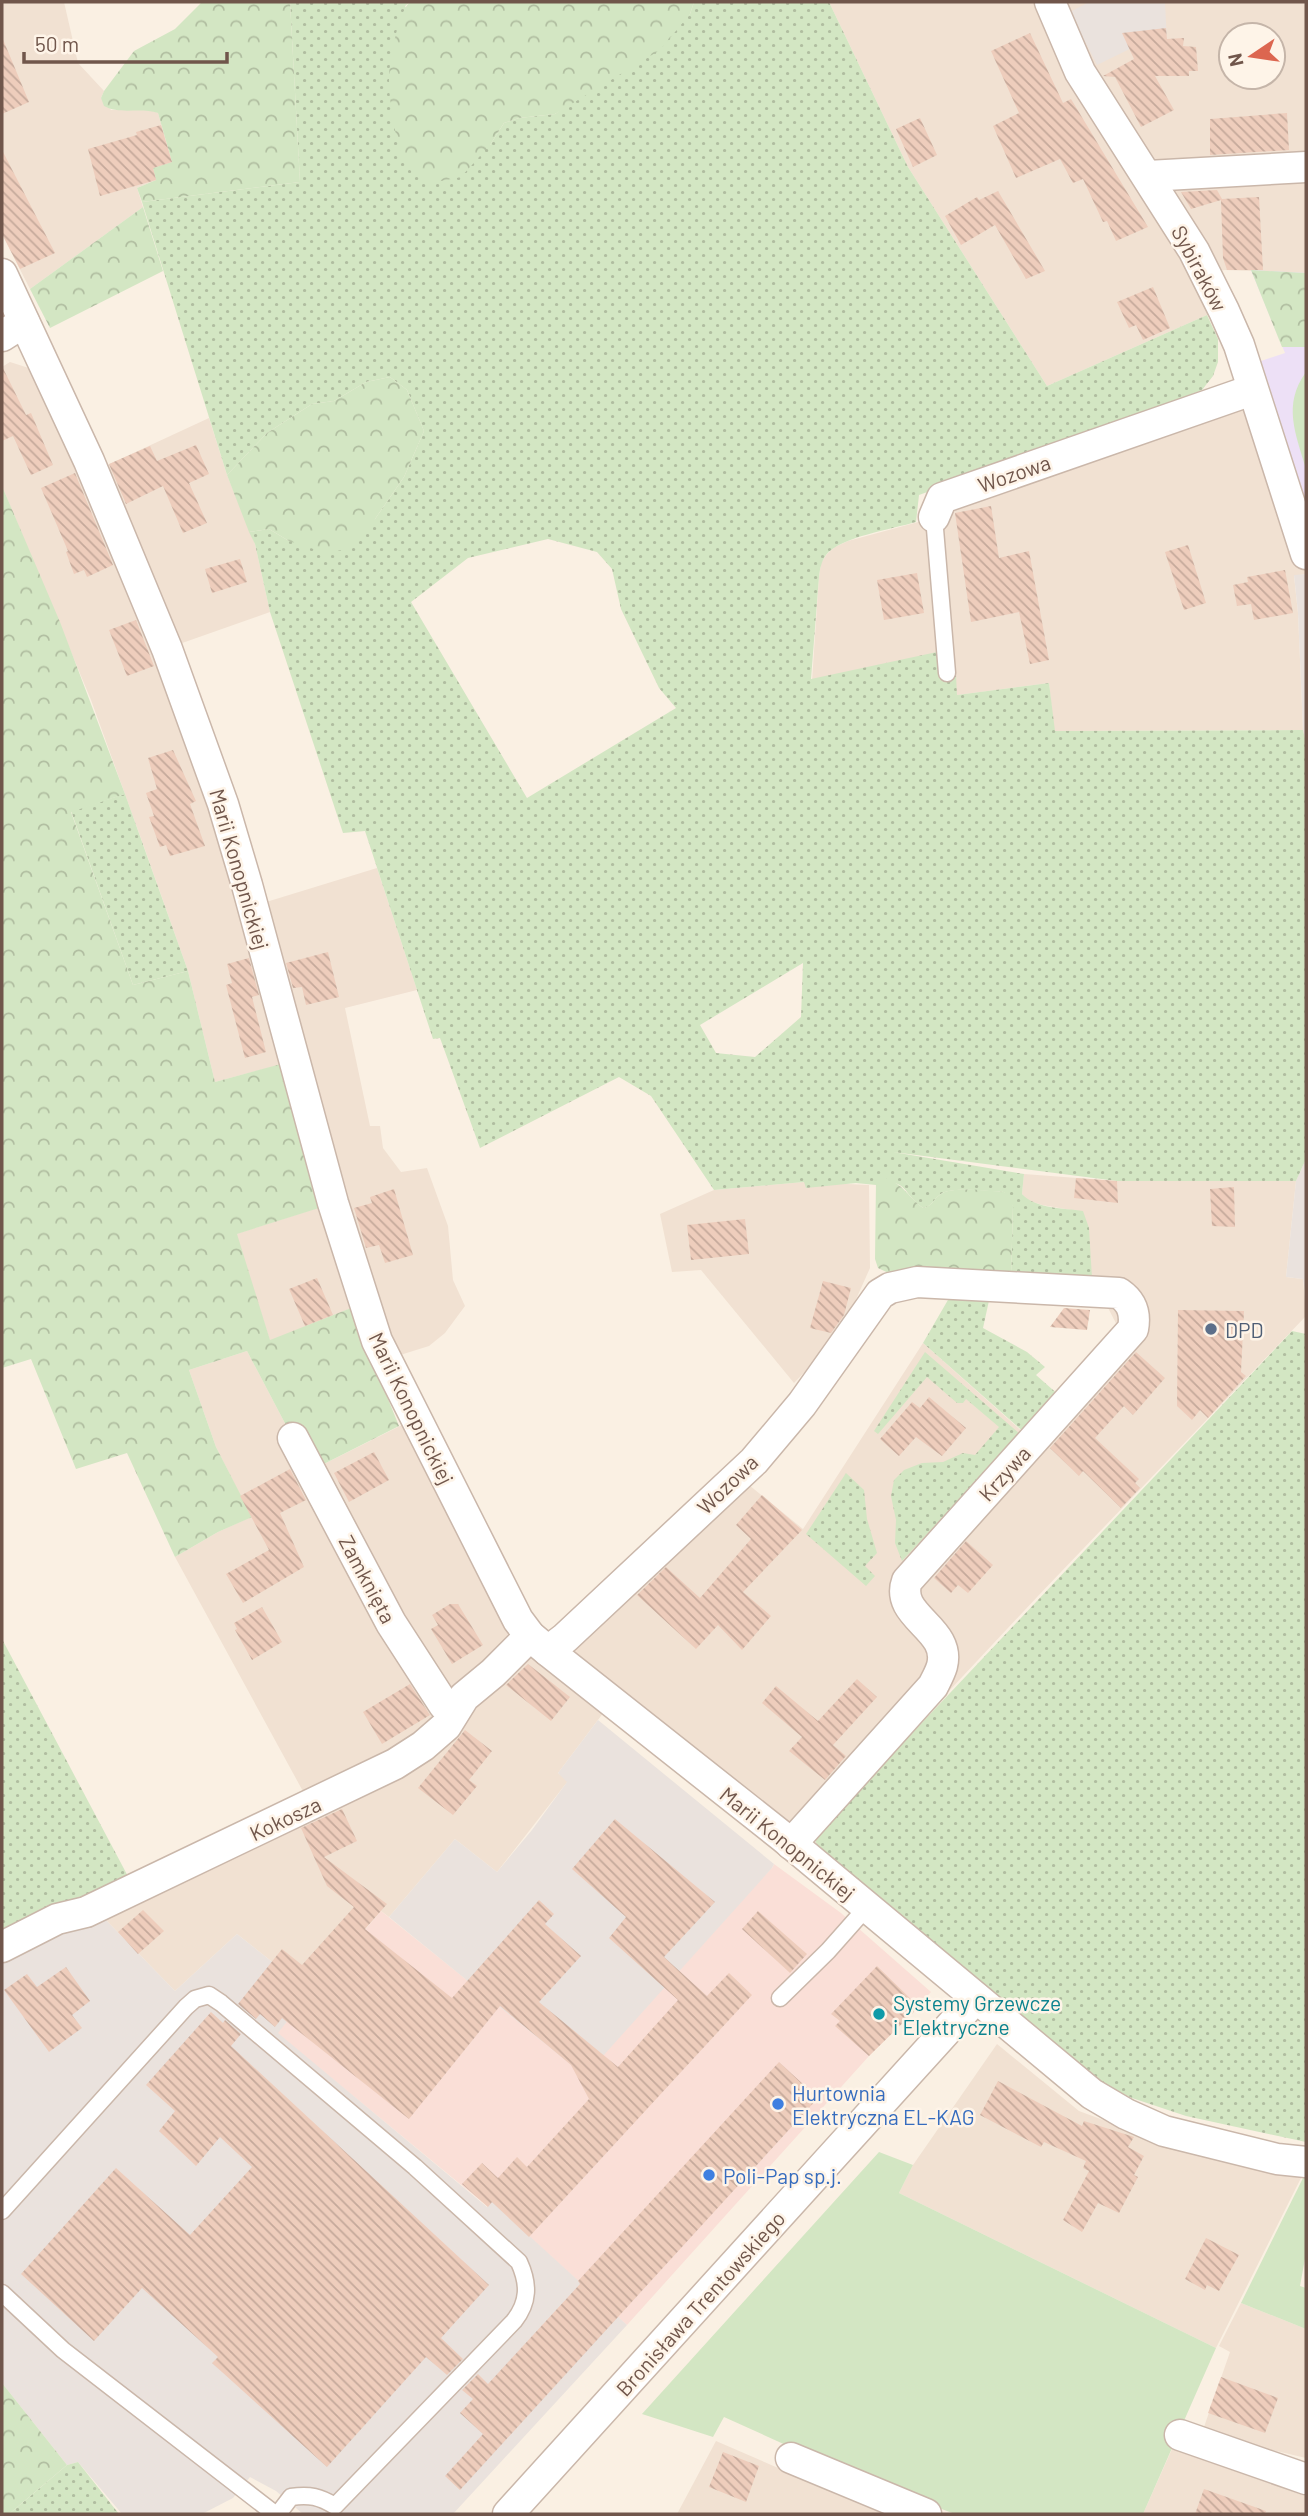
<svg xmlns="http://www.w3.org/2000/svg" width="1308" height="2516" font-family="Barlow,sans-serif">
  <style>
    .residential { fill: #f1e1d2; fill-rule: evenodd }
    .commercial { fill: #fadfd7 }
    .industrial { fill: #eae2dd }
    .education { fill: #ede0f6 }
    .grass { fill: url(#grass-dots); fill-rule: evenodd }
    .forest { fill: url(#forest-crowns) }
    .garden { fill: #d3e6c3 }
    .building { fill: url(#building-back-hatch) }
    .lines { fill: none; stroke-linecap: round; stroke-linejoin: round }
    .service-casing { stroke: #cab7aa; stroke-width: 19 }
    .minor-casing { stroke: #cab7aa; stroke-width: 33 }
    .service { stroke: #fff; stroke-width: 16 }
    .minor { stroke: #fff; stroke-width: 30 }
    .service-dot { fill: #5c6f8a; stroke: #fef4e8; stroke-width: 2.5 }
    .culture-dot { fill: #0f9aa8; stroke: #fef4e8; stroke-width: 2.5 }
    .shop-dot { fill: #3f7fe0; stroke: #fef4e8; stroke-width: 2.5 }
    .labels { text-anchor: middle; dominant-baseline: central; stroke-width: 5; stroke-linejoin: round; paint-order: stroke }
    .street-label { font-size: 21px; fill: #70564b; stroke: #fef4e8 }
    .service-label { font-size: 21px; fill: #4e5e75; stroke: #fef4e8; text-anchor: start }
    .culture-label { font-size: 21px; fill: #0d838f; stroke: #fef4e8; text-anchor: start }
    .shop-label { font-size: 21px; fill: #366cbe; stroke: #fef4e8; text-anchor: start }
  </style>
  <defs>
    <pattern id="grass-dots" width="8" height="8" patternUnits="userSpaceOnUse" patternTransform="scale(1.75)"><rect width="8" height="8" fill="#d3e6c3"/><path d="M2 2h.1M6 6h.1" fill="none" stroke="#b0bda0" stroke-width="1.8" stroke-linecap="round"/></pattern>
    <pattern id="forest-crowns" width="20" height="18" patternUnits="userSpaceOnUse" patternTransform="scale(1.75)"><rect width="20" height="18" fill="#d3e6c3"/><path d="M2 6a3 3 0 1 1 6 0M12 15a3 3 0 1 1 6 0" fill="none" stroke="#b0bda0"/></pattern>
    <pattern id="building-back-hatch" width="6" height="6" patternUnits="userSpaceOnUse" patternTransform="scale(1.75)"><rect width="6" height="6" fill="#eecdbc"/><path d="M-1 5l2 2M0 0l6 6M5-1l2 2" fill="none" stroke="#c5a99b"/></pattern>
  </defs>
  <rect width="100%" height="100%" fill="#faf0e3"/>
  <g class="residential">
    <polygon points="2,2 64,2 78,63 104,91 101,98 111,110 150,110 158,113 172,162 156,180 137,188 143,207 30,289 2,234"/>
    <path d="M 829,2 L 1306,2 L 1306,273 L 1225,270 L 1206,273 L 1224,311 L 1207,315 L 1047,386 L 908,167 ZM 1231,35 L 1273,35 L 1273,77 L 1231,77 Z"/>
    <polygon points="10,362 38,371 86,475 209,418 227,475 255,544 270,612 168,648 253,906 377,868 417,990 345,1008 370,1126 380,1126 383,1148 401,1172 427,1168 448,1226 453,1280 465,1306 445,1333 429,1346 397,1356 364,1303 270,1341 236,1234 333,1203 294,1061 215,1082 188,971 143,844 91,700 2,486 2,367"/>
    <polygon points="1269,384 1306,508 1306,574 1294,576 1298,613 1303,730 1054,731 1049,683 957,695 939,678 937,653 812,681 819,577 821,563 827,554 835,547 848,541 933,518 942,498"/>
    <polygon points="1024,1174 1117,1181 1296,1181 1286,1277 1303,1279 1306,1316 1038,1596 817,1832 791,1844 613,1700 558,1773 568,1781 497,1872 455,1839 389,1917 381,1911 310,1992 237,1934 175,1991 101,1915 311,1806 175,1557 218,1532 251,1517 216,1447 189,1370 247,1351 310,1471 416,1418 548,1650 738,1476 803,1529 923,1343 1026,1435 1120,1331 1106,1304 1092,1291 1083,1212 1042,1205 1027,1200 1022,1194"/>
    <polygon points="804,1182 869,1185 870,1268 840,1335 794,1383 701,1270 672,1272 660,1214 714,1190"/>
    <polygon points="997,2044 1079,2111 1122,2127 1304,2172 1216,2348 899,2193 913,2165"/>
    <polygon points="1241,2303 1306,2329 1306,2458 1259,2447 1204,2427 1230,2352 1219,2346"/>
    <polygon points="716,2441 822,2487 898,2514 677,2514"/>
    <polygon points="1172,2449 1306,2496 1306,2514 1143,2514"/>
  </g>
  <polygon class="commercial" points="774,1864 841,1913 931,1992 869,2056 627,2325 492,2203 488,2207 277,2033 381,1911 570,2063 772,1868"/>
  <g class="industrial">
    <polygon points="1089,2 1165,2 1167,42 1144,42 1097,65 1070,12"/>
    <polygon points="1306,574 1306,743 1303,730 1298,613 1294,575"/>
    <polygon points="1306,1159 1306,1298 1303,1279 1286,1277 1296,1181"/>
    <polygon points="598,1720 774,1864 772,1868 585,2076 389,1917 455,1839 497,1872 532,1830 567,1782 558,1773"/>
    <polygon points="101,1915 175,1991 237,1934 310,1992 278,2033 487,2207 492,2202 627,2325 453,2514 303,2514 276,2491 250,2477 233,2498 202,2514 122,2514 78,2462 67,2465 2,2383 2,1958"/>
  </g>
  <polygon class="education" points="1251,270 1306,273 1306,508 1261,361 1285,353"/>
  <g class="grass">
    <path d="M 290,2 L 410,2 L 405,6 L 490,145 L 504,123 L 519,118 L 555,114 L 690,14 L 694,2 L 829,2 L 908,167 L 1047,386 L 1207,315 L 1218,339 L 1218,362 L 1213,376 L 1202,390 L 1158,408 L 919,495 L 916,522 C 893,529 840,537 826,555 C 821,562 820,569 819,577 L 811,679 L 937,652 L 939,677 L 956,675 L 957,695 L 1049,683 L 1055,731 L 1303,730 L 1306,743 L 1306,1159 L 1296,1181 L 1117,1181 L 893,1152 L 1024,1174 L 1022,1194 C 1036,1209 1064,1208 1083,1211 L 1089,1228 L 1092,1278 L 1011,1277 L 1013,1206 L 1004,1192 C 990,1192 952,1186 941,1194 C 933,1199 933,1206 923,1208 C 901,1192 910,1181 876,1181 L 876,1185 L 856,1183 L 806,1188 L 804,1182 L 714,1190 L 651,1096 L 619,1077 L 480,1148 L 440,1038 L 433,1039 L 365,831 L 343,833 L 270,612 L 255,544 L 249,532 L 269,529 L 289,541 L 375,519 L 404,477 L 424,431 L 407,390 L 390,377 L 366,382 L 334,401 L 312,404 L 267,433 L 227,475 L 142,202 L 300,182 ZM 548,539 L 597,552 L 612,569 L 621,609 L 659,688 L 676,708 L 527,798 L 411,602 L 468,558 ZM 803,963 L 801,1017 L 755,1057 L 716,1053 L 700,1025 Z"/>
    <polygon points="125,794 188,971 133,985 71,811"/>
    <polygon points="952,1293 990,1296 983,1328 1027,1352 1045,1367 1036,1375 1061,1397 1027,1435 923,1343"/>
    <polygon points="1292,1331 1306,1334 1306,2142 1186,2116 1132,2098 1091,2078 841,1868 817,1845 814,1837"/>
    <polygon points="925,1352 1020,1434 902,1561 895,1543 896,1520 891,1496 894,1480 904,1470 922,1463 943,1462 963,1453 975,1455 999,1427 966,1399 963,1403 957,1403 927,1377 878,1434 874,1431"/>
    <polygon points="846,1473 864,1490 867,1519 877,1553 865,1566 875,1576 866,1586 806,1534"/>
    <polygon points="2,1639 131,1882 2,1941"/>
    <polygon points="78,2462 119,2514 9,2514 67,2465"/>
  </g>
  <g class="forest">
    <path d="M 202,2 L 290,2 L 300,182 L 142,202 L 137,188 L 156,180 L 153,168 L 172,162 L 158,113 C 140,107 120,115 104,106 L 101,98 L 104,91 L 134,51 L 175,29 Z"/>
    <path d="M 410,2 L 694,2 L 690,14 L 660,50 L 555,114 L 519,118 L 504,123 L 490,145 L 461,177 L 431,183 C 425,180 417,176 412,172 C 396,155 389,102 389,79 C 389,62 398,12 410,2 Z"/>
    <polygon points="143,207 163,271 50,328 30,289"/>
    <polygon points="1251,270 1306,273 1306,347 1282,347"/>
    <polygon points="390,377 407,390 424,431 404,477 375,519 344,550 323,552 289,541 269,529 249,532 227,475 267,433 312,404 334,401 366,382"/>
    <polygon points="2,486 60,622 125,794 71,812 133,985 188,971 215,1082 281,1064 319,1208 237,1234 270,1340 351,1308 399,1426 310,1471 247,1351 189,1370 216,1447 252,1517 218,1532 175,1557 127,1453 76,1469 31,1359 2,1368"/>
    <path d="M 884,1177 C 906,1186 907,1196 923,1208 C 933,1206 933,1199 941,1194 C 952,1186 990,1191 1004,1192 L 1011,1196 L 1013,1206 L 1011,1277 L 897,1277 L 878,1268 L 875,1259 L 876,1181 Z"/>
    <polygon points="2,2383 67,2465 9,2514 2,2514"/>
  </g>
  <g class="garden">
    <path d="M 1306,372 L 1306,469 C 1296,434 1282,405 1306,372 Z"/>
    <polygon points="879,2152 913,2165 899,2193 1216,2348 1143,2514 955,2514 861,2479 724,2417 713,2437 642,2414"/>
    <polygon points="1304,2176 1306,2177 1306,2253 1300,2286 1306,2288 1306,2329 1241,2303"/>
  </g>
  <g class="building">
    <polygon points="1166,28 1167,39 1184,38 1183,46 1196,47 1198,71 1189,71 1189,76 1155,76 1174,110 1141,127 1115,77 1103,76 1134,59 1122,33"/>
    <polygon points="1030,33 1063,103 1071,99 1148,227 1116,241 1107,221 1103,222 1083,179 1073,183 1060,159 1016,178 993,126 1019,113 991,51"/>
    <polygon points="2,37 29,102 2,114"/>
    <polygon points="1287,113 1289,150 1210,155 1210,119"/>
    <polygon points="920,118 937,155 913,167 896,129"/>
    <polygon points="161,125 172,162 153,168 156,180 100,196 88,149 137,135 136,132"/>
    <polygon points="2,150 55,253 20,269 2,234"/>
    <polygon points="1217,190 1222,199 1259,197 1263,270 1227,270 1223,258 1221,200 1191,209 1181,192"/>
    <polygon points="998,191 1045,271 1026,279 995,225 961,245 945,216 977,197 979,200"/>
    <polygon points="1153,287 1170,328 1143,340 1136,325 1129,328 1117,302"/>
    <polygon points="2,366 26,415 31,413 53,465 31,475 13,436 2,441"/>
    <polygon points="196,445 209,474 189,483 207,523 183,533 163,486 126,504 109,464 150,446 157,461"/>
    <polygon points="75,473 113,565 87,577 84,570 74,574 66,552 68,551 41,488"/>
    <polygon points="991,506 999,558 1029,551 1049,660 1030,664 1019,612 971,622 955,513"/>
    <polygon points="1188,545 1206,603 1184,610 1165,552"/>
    <polygon points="240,559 247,582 212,593 205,569"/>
    <polygon points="1285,570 1293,613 1254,620 1251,604 1237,606 1233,585 1248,582 1247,577"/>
    <polygon points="917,573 924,613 884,620 877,580"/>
    <polygon points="136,620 154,666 127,676 109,630"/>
    <polygon points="173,750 196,801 190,804 205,846 170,856 166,845 160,847 149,817 154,816 146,793 157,789 148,758"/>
    <polygon points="328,952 339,997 306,1005 302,987 293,988 286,963"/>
    <polygon points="249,958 259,995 252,997 266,1052 245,1058 226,985 232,983 227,964"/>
    <polygon points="1076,1178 1117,1181 1118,1203 1074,1198"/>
    <polygon points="1234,1187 1235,1227 1212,1226 1210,1189"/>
    <polygon points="394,1189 413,1255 385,1263 379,1245 366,1248 354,1208 372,1203 370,1197"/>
    <polygon points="745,1219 749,1254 691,1260 687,1225"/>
    <polygon points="317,1278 333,1315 305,1326 289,1289"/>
    <polygon points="823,1281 851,1288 844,1315 831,1333 810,1328"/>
    <polygon points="1064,1308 1090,1310 1087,1330 1050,1327"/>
    <polygon points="1178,1310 1244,1311 1241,1372 1246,1376 1208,1418 1200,1410 1192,1420 1177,1406"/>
    <polygon points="1136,1352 1165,1378 1133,1415 1124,1406 1095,1438 1139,1479 1135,1483 1140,1488 1121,1508 1083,1471 1079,1476 1050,1448"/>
    <polygon points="929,1397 966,1428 942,1456 916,1437 899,1456 880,1439 912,1402 920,1408"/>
    <polygon points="374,1452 389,1480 349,1502 334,1473"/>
    <polygon points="290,1469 306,1500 280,1513 304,1567 243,1603 226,1574 269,1550 240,1496"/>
    <polygon points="762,1495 802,1530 743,1592 771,1616 742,1650 718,1625 696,1649 637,1595 666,1567 700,1598 751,1539 736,1525"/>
    <polygon points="966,1541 993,1565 968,1593 958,1585 951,1593 934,1578"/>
    <polygon points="450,1604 458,1604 483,1645 452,1664 431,1629 438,1625 432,1615"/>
    <polygon points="262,1607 282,1642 252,1660 235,1630 237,1629 234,1623"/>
    <polygon points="528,1664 570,1697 551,1721 506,1685"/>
    <polygon points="857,1679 877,1697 833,1745 846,1756 825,1780 789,1751 802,1737 762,1703 776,1686 818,1721"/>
    <polygon points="410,1684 430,1715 382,1744 363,1712"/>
    <polygon points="465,1730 492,1751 469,1780 477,1786 453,1815 418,1788"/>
    <polygon points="342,1809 357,1841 324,1857 387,1904 365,1929 452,1998 539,1900 554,1914 545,1924 581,1956 539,2002 618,2067 678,2000 609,1938 626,1917 572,1869 615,1819 715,1902 664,1957 707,1996 729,1973 752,1995 529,2237 492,2202 488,2207 462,2184 482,2163 498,2178 517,2157 527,2167 589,2099 571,2065 500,2006 409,2119 282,2018 275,2027 260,2014 256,2019 238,2004 282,1949 302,1965 354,1907 327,1886 301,1828"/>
    <polygon points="143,1910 164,1931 138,1954 118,1932"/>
    <polygon points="758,1911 807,1954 790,1973 742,1929"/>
    <polygon points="877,1966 919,2007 869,2056 835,2026 840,2021 831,2014"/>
    <polygon points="66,1967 90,2001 72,2015 82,2028 49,2052 4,1990 27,1974 37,1987"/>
    <polygon points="211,2012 223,2023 225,2020 241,2034 231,2046 489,2285 441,2338 463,2359 447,2375 426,2357 327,2467 212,2363 218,2357 142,2288 94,2341 21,2274 116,2168 190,2235 252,2167 220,2137 196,2166 159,2131 175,2111 146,2085"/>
    <polygon points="779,2062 818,2098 460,2490 445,2476 483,2434 460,2413 473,2399 462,2390 478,2374 488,2384 580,2284 578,2281"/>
    <polygon points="998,2081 1082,2126 1084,2121 1134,2137 1128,2147 1144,2156 1134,2175 1138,2177 1119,2213 1098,2203 1082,2232 1063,2220 1089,2171 1083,2168 1086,2161 1044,2142 1041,2147 980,2115"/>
    <polygon points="1206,2238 1239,2255 1219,2291 1207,2285 1205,2290 1185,2279"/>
    <polygon points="1221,2377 1278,2398 1265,2433 1208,2413"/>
    <polygon points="723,2452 759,2466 746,2502 709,2487"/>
    <polygon points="1204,2489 1266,2511 1265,2514 1195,2514"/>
  </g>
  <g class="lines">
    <defs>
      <g id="service">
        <polyline points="934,517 947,673"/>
        <polyline points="780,1998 828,1951 867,1907"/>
        <path d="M 2,2211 L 186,2007 L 195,1999 L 209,1995 L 221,2003 L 415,2167 L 519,2262 C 529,2284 529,2302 514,2321 L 335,2506 C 320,2497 310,2494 291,2497 L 278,2514"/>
        <polyline points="2,2293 63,2350 275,2514"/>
      </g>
      <g id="minor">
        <polyline points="1050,2 1080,72 1194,251 1224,311 1239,345 1306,554"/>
        <polyline points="1148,176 1306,167"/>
        <polyline points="2,274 89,461 167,649 223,804 247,885 333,1203 377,1341 518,1620 530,1636 548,1651 783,1837 1092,2094 1126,2114 1164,2131 1277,2159 1306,2162"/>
        <polyline points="2,336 24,322"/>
        <polyline points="934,517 942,498 1252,390"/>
        <polyline points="293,1438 391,1623 444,1705 454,1711"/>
        <path d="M 548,1651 L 565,1638 L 754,1461 L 802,1404 L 880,1294 L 890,1288 L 917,1282 L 1119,1293 C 1132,1302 1136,1313 1133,1329 L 907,1581 C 894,1617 952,1628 942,1666 C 940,1673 936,1680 933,1686 L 791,1844"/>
        <polyline points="2,1947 57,1919 86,1912 395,1764 423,1746 446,1726 464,1697 493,1673 530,1636"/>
        <polyline points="1180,2435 1306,2479"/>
        <polyline points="791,2458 926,2514"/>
        <polyline points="508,2514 976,1998"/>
      </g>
    </defs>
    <use href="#service" class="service-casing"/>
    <use href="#minor" class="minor-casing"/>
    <use href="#service" class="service"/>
    <use href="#minor" class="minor"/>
  </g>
  <circle class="service-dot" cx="1211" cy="1329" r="7"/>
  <circle class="culture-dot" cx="879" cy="2014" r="7"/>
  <g class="shop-dot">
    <circle cx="778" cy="2104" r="7"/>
    <circle cx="709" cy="2175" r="7"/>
  </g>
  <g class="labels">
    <g class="street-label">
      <text transform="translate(1200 268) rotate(62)">Sybiraków</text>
      <text transform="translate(1014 473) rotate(-19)">Wozowa</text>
      <text transform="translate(240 869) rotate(74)">Marii Konopnickiej</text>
      <text transform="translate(412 1408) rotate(64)">Marii Konopnickiej</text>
      <text transform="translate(1004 1473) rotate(-48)">Krzywa</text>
      <text transform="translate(727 1484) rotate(-44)">Wozowa</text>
      <text transform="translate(368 1579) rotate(62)">Zamknięta</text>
      <text transform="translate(285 1818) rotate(-25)">Kokosza</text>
      <text transform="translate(788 1843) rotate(39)">Marii Konopnickiej</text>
      <text transform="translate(700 2303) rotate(-48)">Bronisława Trentowskiego</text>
    </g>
    <g class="service-label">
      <text x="1225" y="1329">DPD</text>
    </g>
    <g class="culture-label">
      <text x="893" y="2002">Systemy Grzewcze<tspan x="893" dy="24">i Elektryczne</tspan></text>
    </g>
    <g class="shop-label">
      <text x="792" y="2092">Hurtownia<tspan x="792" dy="24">Elektryczna EL-KAG</tspan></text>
      <text x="723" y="2175">Poli-Pap sp.j.</text>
    </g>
  </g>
  <rect width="1308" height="2516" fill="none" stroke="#70564b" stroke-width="7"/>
  <g transform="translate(1252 56) rotate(257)"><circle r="33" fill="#fef4e8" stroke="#c5b5a9" stroke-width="2"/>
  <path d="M0-5L12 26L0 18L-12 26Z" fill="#dc6650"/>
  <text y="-10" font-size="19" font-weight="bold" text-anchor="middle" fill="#70564b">N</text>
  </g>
  <path d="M24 52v10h203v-10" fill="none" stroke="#70564b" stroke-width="3.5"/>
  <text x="35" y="52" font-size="21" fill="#70564b" stroke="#fef4e8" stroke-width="5" paint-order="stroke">50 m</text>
</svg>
